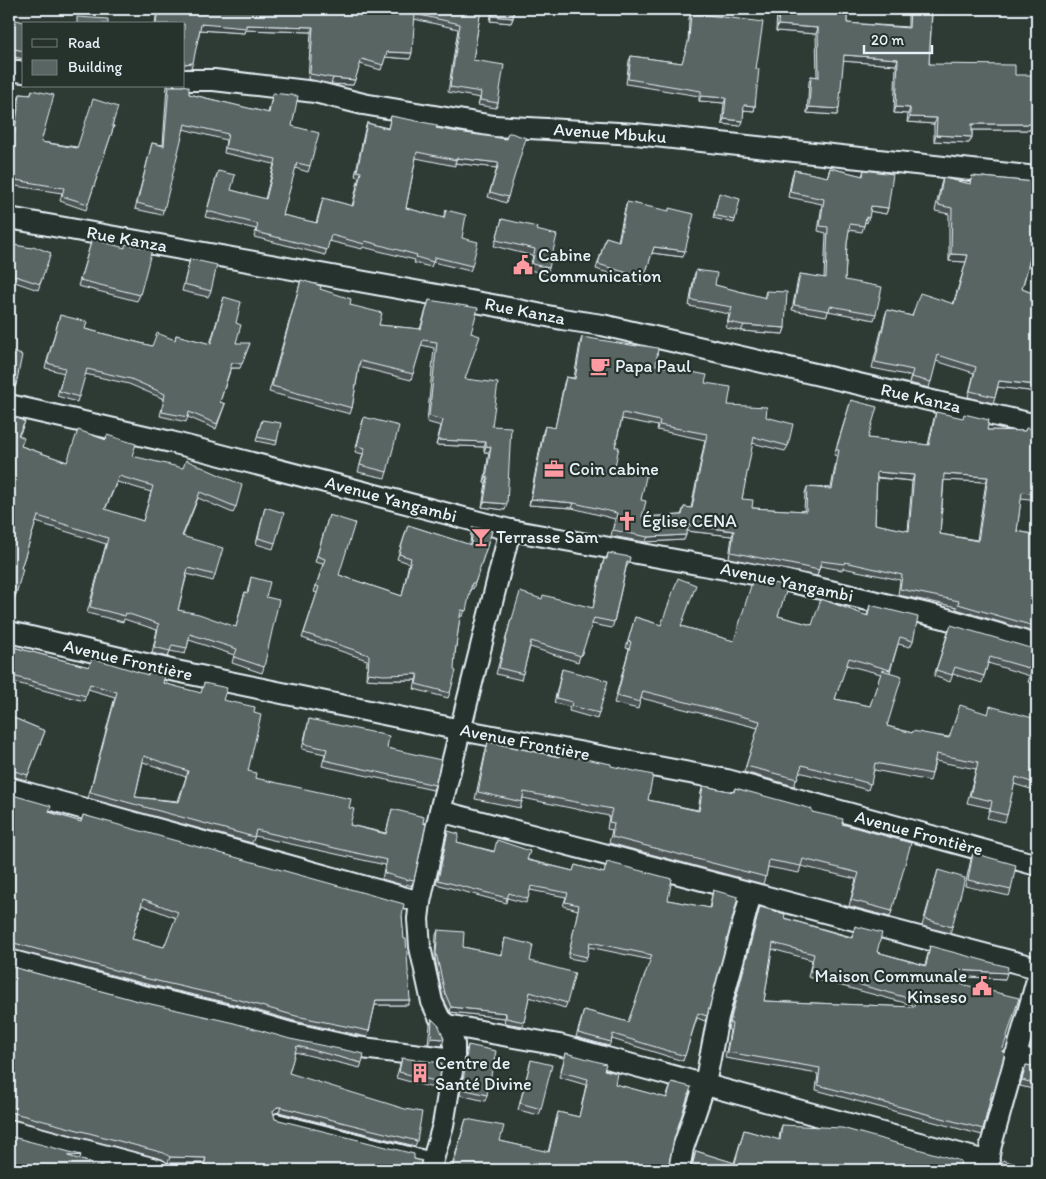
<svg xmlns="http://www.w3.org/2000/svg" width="1046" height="1179" font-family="Itim,sans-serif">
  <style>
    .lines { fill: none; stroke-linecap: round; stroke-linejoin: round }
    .service-casing { stroke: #e8f1f8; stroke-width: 14 }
    .minor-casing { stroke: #e8f1f8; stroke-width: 24 }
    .service { stroke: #26332d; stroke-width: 10 }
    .minor { stroke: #26332d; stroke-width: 20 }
    .wall { fill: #4d5755; stroke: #e8f1f8; fill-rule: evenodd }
    .shaded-wall { fill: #3e4745; stroke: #e8f1f8 }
    .building { fill: #596563; stroke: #e8f1f8; fill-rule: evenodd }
    .labels { text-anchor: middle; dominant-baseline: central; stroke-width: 4.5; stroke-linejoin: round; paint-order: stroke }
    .street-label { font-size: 18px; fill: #e8f1f8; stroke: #26332d }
    .poi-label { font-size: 18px; fill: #e8f1f8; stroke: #26332d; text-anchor: start }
  </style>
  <rect width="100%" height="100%" fill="#2e3b35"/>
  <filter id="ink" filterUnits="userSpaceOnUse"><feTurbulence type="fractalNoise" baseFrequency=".02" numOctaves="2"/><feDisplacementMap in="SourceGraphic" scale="10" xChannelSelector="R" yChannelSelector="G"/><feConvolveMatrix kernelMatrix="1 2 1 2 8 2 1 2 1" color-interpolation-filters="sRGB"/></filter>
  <g filter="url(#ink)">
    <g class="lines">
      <defs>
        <polyline id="service" points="277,1119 433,1158"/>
        <g id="minor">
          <polyline points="9,70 24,72"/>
          <polyline points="184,80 214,80 315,92 363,104 494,126 636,134 1037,177"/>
          <polyline points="9,218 498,306 562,319 602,325 1037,425"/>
          <polyline points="9,405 171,442 510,530 775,578 940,617 1037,645"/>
          <polyline points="9,632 171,670 461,730 727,780 1037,865"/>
          <polyline points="9,788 420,902"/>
          <polyline points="440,811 1037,968"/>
          <polyline points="9,960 139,995 235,1017 291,1033 354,1047 454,1059"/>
          <polyline points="447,1025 559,1045 989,1162"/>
          <polyline points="1015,1056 1037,1062"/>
          <polyline points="9,1130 159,1170"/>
          <polyline points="430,1170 443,1125 454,1059 454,1044 447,1025 440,1019 432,1002 420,947 418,919 420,902 440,811 510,530"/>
          <polyline points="679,1170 683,1148 705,1084 718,1017 751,894"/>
          <polyline points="986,1170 991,1145 1037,980"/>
        </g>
      </defs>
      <use href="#service" class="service-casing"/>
      <use href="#minor" class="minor-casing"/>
      <use href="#service" class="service"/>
      <use href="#minor" class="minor"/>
    </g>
    <g class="wall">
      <polygon points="157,9 481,9 473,60 498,103 496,108 478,105 480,98 448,92 458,29 414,19 410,59 385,57 381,70 360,64 353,85 331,84 308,79 311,32 245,30 244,33 200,30 191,68 184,24 155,24"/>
      <polygon points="492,9 514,9 513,18 511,23 490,21"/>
      <polygon points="777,9 847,9 847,23 908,27 908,9 995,9 993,13 932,14 929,64 1015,75 1031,104 1030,130 972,130 972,137 969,143 934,141 934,124 907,122 908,114 894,113 896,65 843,61 837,115 807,113 809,82 811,76 817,77 816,34 776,31"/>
      <polygon points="691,13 756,69 755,106 754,111 744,110 741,126 722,124 724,103 699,101 699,96 626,84 629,61 631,56 682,63 688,44 689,18"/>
      <polygon points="9,19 24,24 24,59 9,56"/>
      <polygon points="167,86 184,86 189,94 268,113 273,93 292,126 310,166 308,172 295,168 283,215 316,223 323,198 352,206 359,177 355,176 365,129 367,123 388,128 391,116 436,128 458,132 506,139 508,197 506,203 488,197 497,168 455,163 455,166 416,158 406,208 443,218 446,210 462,238 472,266 470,271 433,262 431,267 414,263 415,260 363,247 362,249 329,241 325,255 254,237 256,229 205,217 218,171 231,190 265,199 274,164 224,153 226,140 183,129 162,215 135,209 152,143 163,145"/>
      <polygon points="32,90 41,142 77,147 112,126 114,126 86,210 60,201 62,193 9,185 9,165 18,100 20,94 30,95"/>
      <polygon points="830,168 862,176 864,170 888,208 886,214 870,211 867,223 865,222 862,232 849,230 847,243 845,280 876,314 874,320 828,311 827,316 792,310 798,279 800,274 824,278 826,233 818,231 822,204 788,197 792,176 794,170 827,177"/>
      <polygon points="972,176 1034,182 1037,249 1035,254 1032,253 1022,289 1037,295 1037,392 998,387 993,403 968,397 974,373 936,361 929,388 909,383 911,376 872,368 885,316 887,310 912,316 953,304 966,262 949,261 949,214 935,211 941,184 943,178 970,184"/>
      <polygon points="718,197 735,220 734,223 713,218"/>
      <polygon points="627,202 683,257 652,253 642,284 596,269 606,237 618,241 625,208"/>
      <polygon points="502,219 536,230 549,268 547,274 529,270 533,256 494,246"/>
      <polygon points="92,239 140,295 137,301 78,286"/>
      <polygon points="9,244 51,253 38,290 9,280"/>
      <polygon points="190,259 211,291 208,297 182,291"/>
      <polygon points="696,270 715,285 764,298 766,291 785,328 783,334 741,331 726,328 729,314 689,306 694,276"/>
      <polygon points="301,280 350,305 379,325 420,329 429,300 471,333 465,379 492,426 505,510 482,507 486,483 484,483 489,452 484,452 484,447 436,445 441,426 427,422 434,348 421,345 411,380 359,367 352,408 350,414 269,392"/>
      <polygon points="224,297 236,323 236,343 240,368 231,368 220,402 225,404 216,429 188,417 186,422 160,416 164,399 129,384 85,374 77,402 57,396 64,373 45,368 60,315 85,329 152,346 175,340 176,335 210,344"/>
      <path d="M 582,337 L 705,383 L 728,405 L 766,417 L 788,446 L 785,451 L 752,443 L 742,499 L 752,508 L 804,511 L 805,493 L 807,487 L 831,488 L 837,456 L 834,455 L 851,400 L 868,438 L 928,445 L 934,418 L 936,412 L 987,430 L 1025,431 L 1037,430 L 1037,500 L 1021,498 L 1017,531 L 1037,535 L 1037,633 L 956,609 L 957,607 L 898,595 L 900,580 L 843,568 L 842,570 L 820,566 L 817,576 L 729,558 L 732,536 L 687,531 L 684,540 L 645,542 L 611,536 L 615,519 L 572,508 L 529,505 L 543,432 L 545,426 L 555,428 L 564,383 L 566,377 L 574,378 L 580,343 ZM 622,419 L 658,426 L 657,430 L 705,440 L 691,508 L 684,507 L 681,515 L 642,517 L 641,500 L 615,466 L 615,447 ZM 877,478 L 912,481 L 908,531 L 875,524 ZM 944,480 L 986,482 L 977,540 L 940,534 Z"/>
      <polygon points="9,351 16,385 14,390 9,389"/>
      <path d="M 9,414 L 25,422 L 19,436 L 21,446 L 67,462 L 132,456 L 236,507 L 233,513 L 198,498 L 183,536 L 215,575 L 213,581 L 187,574 L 178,610 L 236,627 L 243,598 L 245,592 L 247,593 L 251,577 L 266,597 L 264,667 L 262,673 L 232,663 L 234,655 L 189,640 L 185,654 L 170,651 L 168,657 L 152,653 L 157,630 L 124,619 L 123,622 L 87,613 L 106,544 L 36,522 L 21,568 L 16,594 L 14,600 L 9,598 ZM 117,482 L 151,492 L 143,521 L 105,510 Z"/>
      <polygon points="364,417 387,472 385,478 358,472 363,454 355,452 362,423"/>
      <polygon points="262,420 277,441 276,445 256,441"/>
      <polygon points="265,507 275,543 273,549 256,544"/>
      <polygon points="329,515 339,575 402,596 409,563 397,559 408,525 470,545 471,532 473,527 492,531 473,589 471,588 463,616 460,616 450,693 448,698 414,689 416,680 381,680 366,679 367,660 302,638 317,593 314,592 323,564 315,562"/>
      <polygon points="608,553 629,562 626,568 614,622 612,628 592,624 578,662 530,647 521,680 496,674 511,619 512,619 542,599 593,608 602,565 604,559 606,559"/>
      <path d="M 870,605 L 913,641 L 910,647 L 898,644 L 890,672 L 887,726 L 912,733 L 949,737 L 988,714 L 1036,719 L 1037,712 L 1037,791 L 1014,784 L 1007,815 L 1005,822 L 987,818 L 990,808 L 967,803 L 976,769 L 935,761 L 932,774 L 930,781 L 874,770 L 868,790 L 799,772 L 794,786 L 744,772 L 758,728 L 641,698 L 638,709 L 614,703 L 629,649 L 626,648 L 635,617 L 661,625 L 681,626 L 733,641 L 778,616 L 812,625 L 867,615 ZM 846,665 L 881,674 L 870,706 L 835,699 Z"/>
      <polygon points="948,632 1037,650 1037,685 1028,682 1030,676 988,663 982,683 953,674 950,682 934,676"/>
      <path d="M 9,646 L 89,667 L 147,675 L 149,671 L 163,683 L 223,700 L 254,713 L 248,771 L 255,778 L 349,808 L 350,825 L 386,833 L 392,809 L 414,880 L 411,886 L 407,884 L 406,886 L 382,879 L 385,865 L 255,836 L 252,843 L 88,798 L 115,697 L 88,689 L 84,701 L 9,681 ZM 143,762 L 186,777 L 178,801 L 135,797 Z"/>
      <polygon points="562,669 599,713 597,719 569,711 570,707 554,703"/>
      <polygon points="9,716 45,731 26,780 12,776 9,777"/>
      <polygon points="309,719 387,748 435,785 433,790 322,766 325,754 302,749"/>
      <polygon points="488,742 558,756 611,766 648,800 698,810 701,792 703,786 733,792 735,788 812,812 842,824 892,911 890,917 849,906 856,879 801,866 799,873 768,867 763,884 609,843 612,830 607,829 609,816 523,798 520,808 475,799 486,749"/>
      <path d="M 49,812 L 81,822 L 83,815 L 402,916 L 408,1005 L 375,1005 L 369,1031 L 367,1037 L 294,1021 L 238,1005 L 142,983 L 12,949 ZM 142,905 L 176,918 L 164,947 L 132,939 Z"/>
      <polygon points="448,831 457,842 573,871 575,865 604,873 607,862 668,900 709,908 713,890 707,1016 705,1021 697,1018 683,1061 612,1039 609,1046 576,1037 584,1010 628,1022 651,960 589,947 585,961 568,958 578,910 563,906 566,897 530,890 526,903 507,898 506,903 436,884"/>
      <polygon points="973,853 1011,890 1009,896 965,886 971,859"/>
      <polygon points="938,870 952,927 950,933 922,926"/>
      <path d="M 760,907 L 784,918 L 852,937 L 855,926 L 877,952 L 925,965 L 930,946 L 1005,979 L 954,976 L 953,982 L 1002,1052 L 994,1092 L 992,1098 L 991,1097 L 983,1129 L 982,1135 L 816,1090 L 818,1074 L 725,1058 L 730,1030 L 728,1029 L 730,1020 ZM 772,949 L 812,960 L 808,977 L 913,1005 L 912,1007 L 764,1001 Z"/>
      <polygon points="438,930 463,947 501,955 505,938 530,961 567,1003 565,1008 529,997 524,1022 523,1026 504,1023 505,1018 450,1012 443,998 435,958 436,935"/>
      <polygon points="9,966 362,1063 360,1068 295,1052 289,1073 417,1141 415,1146 279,1112 275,1113 273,1114 275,1119 414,1159 420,1167 422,1170 203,1170 204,1163 168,1163 162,1159 12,1119"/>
      <polygon points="432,1019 442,1046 428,1044 430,1025"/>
      <polygon points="468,1045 487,1095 485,1101 460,1095 466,1051"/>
      <polygon points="566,1053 604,1070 615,1084 666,1098 672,1082 674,1139 669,1162 670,1169 451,1169 466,1119 500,1141 548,1152 558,1112 579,1117 586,1085 559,1077"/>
      <polygon points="402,1058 439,1082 437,1089 396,1078"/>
      <polygon points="531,1060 541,1109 539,1115 518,1110"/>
      <polygon points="1026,1065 1037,1067 1037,1090 1020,1086"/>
      <polygon points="782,1125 959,1170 690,1170 696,1151 734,1163 744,1130 779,1140 780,1131"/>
      <polygon points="1037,1135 1037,1170 1024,1167 1025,1164 1030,1165"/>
    </g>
    <g class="shaded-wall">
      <polygon points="932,9 995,9 993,13 930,14"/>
      <polygon points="492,16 513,18 511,23 490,21"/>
      <polygon points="201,24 246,25 313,27 311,32 245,30 244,33 199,30"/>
      <polygon points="778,25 818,28 816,34 776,31"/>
      <polygon points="387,52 412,53 410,59 385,57"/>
      <polygon points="844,55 898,59 896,65 841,61"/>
      <polygon points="193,63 191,68 184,69 184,64"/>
      <polygon points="333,78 355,80 353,85 331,84"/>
      <polygon points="701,96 726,98 724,103 699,101"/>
      <polygon points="1031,98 1037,98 1037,104 1028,104"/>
      <polygon points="744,105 755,106 754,111 742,110"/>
      <polygon points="809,107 839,109 837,115 807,113"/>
      <polygon points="896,107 910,108 908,114 894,113"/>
      <polygon points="910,117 937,118 934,124 907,122"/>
      <polygon points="724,119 743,121 741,126 722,124"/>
      <polygon points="972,124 1032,124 1030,130 970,130"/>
      <polygon points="936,135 972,137 969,143 934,141"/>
      <polygon points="457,158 499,163 497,168 455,163"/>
      <polygon points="871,206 888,208 886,214 869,211"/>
      <polygon points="654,247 685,251 683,257 652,253"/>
      <polygon points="951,254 968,255 966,262 949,261"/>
      <polygon points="744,325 785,328 783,334 741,331"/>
      <polygon points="250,343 240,368 230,368 232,363"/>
      <polygon points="999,381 1037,385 1037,392 997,387"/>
      <polygon points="438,440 486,442 484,447 436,445"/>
      <polygon points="486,446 491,447 489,452 484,452"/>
      <polygon points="877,472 914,475 912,481 875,477"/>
      <polygon points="944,474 988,477 986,482 942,480"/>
      <polygon points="486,477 488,477 486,483 484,483"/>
      <polygon points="531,499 574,503 572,508 529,505"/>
      <polygon points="484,502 507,504 505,510 482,507"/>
      <polygon points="689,525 734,531 732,536 687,531"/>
      <polygon points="686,535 684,540 645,542 648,537"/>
      <polygon points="368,673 418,674 416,680 381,680 366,679"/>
      <polygon points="9,771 14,771 12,776 9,777"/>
      <polygon points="9,943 14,943 12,949 9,949"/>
      <polygon points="955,970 1007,973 1005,979 953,976"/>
      <polygon points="376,1000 410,1000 408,1005 374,1005"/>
      <polygon points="451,1007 506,1013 505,1018 450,1012"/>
      <polygon points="431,1038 444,1039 442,1046 428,1044"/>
      <polygon points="277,1107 281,1107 279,1112 275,1113 271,1117 273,1111"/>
      <polygon points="9,1113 14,1113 12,1119 9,1119"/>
      <polygon points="81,1155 79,1161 68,1156"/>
      <polygon points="170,1157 206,1158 204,1163 168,1163"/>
    </g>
    <g class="building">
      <polygon points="158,9 481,9 473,60 504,65 498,103 480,100 481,92 450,87 460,24 415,14 412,53 387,52 383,65 362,59 355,80 333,78 310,74 313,27 246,25 246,28 201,24 193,63 184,64 184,24 156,24"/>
      <polygon points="493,9 514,9 513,18 492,16"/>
      <polygon points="779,9 847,9 847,23 909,28 910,9 932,9 929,64 1015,65 1015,75 1037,75 1037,98 1031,98 1032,124 972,124 972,137 936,135 937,118 910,117 910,108 896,107 898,59 844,55 839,109 809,107 811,76 819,77 818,28 778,25"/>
      <polygon points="691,13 763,22 756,69 759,69 755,106 744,105 743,121 724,119 726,98 701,96 701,91 628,79 631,56 682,63 689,39"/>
      <polygon points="77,17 108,19 108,24 77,24"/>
      <polygon points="9,18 31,24 24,24 24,51 9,48"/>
      <polygon points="184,85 189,87 189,94 269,113 273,93 298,96 292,126 319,133 310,166 297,163 283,215 317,223 323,198 353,206 361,172 357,171 367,123 388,129 391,116 437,125 436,128 458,132 506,139 508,133 511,133 526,138 508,197 490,192 499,163 457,158 456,160 417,152 406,208 444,218 446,210 466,215 462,238 478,242 472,266 435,257 433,262 416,257 417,255 365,241 364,244 331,235 327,250 256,232 258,224 207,211 218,171 235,175 231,190 266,199 276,159 225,148 228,134 185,124 164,210 137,203 152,143 164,146 169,86 184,86"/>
      <polygon points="32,90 54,95 41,142 77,148 93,99 118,107 112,126 114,126 88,204 62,196 64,188 9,179 9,174 20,94 31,95"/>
      <polygon points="830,168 863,176 864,170 893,174 888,208 871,206 869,218 866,217 864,226 850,224 847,243 845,280 882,287 876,314 830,306 829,311 794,305 800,274 826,278 828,227 820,226 824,199 790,192 794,170 828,177"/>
      <polygon points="972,176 1034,182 1037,248 1033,247 1022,289 1037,295 1037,385 999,381 995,397 970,391 976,367 938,355 931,382 911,377 913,370 875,362 887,310 912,316 920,293 954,304 968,255 951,254 952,208 938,205 943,178 971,184"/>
      <polygon points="719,193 740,199 735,220 714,215"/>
      <polygon points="627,202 669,211 669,208 694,214 685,251 654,247 644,278 598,264 606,237 619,241"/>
      <polygon points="502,219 537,227 536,230 557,235 549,268 532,264 535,249 496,240"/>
      <polygon points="92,239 125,248 125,244 152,249 140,295 80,280"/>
      <polygon points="9,244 32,248 33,246 51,253 40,284 9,274 9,278"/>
      <polygon points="190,259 217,265 211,291 184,284"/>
      <polygon points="696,270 717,273 715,285 766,298 766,291 787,292 785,328 744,325 728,322 732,307 691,300"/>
      <polygon points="301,280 321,286 320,289 351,299 350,305 382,313 379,325 421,329 429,300 478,308 471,333 480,336 465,379 498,383 492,426 511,427 507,504 484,502 488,477 486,477 491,447 486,446 486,442 438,440 443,420 429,416 437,342 423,340 413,374 360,361 352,408 272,386"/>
      <polygon points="224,297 241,302 236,323 241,325 236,343 250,343 242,364 232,363 220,402 225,404 217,424 189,412 188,417 162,412 165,394 131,379 87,369 79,397 59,391 65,368 47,363 60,315 87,322 85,329 152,346 157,333 175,340 176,335 211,344"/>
      <path d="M 582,337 L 637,346 L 637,345 L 658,348 L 656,365 L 707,375 L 705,383 L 731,387 L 728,405 L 767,407 L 766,417 L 793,424 L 788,446 L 754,437 L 742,499 L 753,500 L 752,508 L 806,511 L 807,487 L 832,489 L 839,450 L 836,450 L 851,400 L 877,407 L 868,438 L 929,445 L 936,412 L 963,418 L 964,414 L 989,420 L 987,430 L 1025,431 L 1026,428 L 1037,430 L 1037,494 L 1022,492 L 1017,531 L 1037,535 L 1037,627 L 958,604 L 959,601 L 900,589 L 902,575 L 845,562 L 844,564 L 821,561 L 819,570 L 731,552 L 734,531 L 689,525 L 686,535 L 648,537 L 613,530 L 617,513 L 574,503 L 531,499 L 545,426 L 555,428 L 566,377 L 575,379 ZM 623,413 L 660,421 L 659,425 L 707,434 L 692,508 L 684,507 L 682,515 L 642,517 L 646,501 L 641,500 L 647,472 L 615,466 L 619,447 L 615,447 ZM 877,472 L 914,475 L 909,531 L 875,524 ZM 944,474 L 988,477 L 978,541 L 940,534 Z"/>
      <polygon points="9,351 22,355 16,385 9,383"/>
      <path d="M 9,414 L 25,422 L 18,435 L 24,438 L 21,446 L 67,462 L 78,430 L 106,440 L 107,435 L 136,444 L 132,456 L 183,468 L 186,460 L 242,485 L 236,507 L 200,492 L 182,536 L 223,548 L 215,575 L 188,568 L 178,610 L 199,614 L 236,627 L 245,592 L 248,593 L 251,577 L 270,582 L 266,597 L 279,600 L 264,667 L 234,657 L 237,649 L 190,634 L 187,648 L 172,645 L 170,651 L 154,647 L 159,624 L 126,613 L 125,616 L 90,607 L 108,538 L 38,516 L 21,568 L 23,569 L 16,594 L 9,592 ZM 119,476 L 153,486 L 143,521 L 105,509 Z"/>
      <polygon points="364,417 399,426 387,472 360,465 365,448 357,446"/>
      <polygon points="262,420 281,423 277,441 257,437"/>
      <polygon points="265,507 284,513 275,543 258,538"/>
      <polygon points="329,515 355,523 339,575 402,596 411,558 399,554 408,525 471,545 473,527 492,531 475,583 472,583 466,611 461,610 455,653 454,670 456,671 450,693 416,684 418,674 383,675 368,673 369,655 304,633 319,587 316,586 325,559 317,556"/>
      <polygon points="608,553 630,557 629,562 627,562 614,622 594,618 581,656 531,641 523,674 499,668 511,619 512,619 520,592 542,599 543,595 593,608 604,559 607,559"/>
      <polygon points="678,578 696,585 681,626 734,641 753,579 788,586 778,616 812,625 821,599 868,616 870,605 918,617 913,641 900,637 890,670 849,658 835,699 870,706 882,670 902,676 887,726 912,733 913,731 949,738 960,705 988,714 990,706 1036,719 1037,715 1037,784 1016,777 1007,815 990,811 992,801 970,796 978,762 936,754 932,774 875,763 871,784 802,765 797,779 746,766 760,721 643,691 640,702 617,696 631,642 628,641 635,617 661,625"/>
      <polygon points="951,625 1037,650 1037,677 1030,675 1032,669 990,657 984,676 955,667 952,675 936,670"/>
      <path d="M 9,646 L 89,667 L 92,658 L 148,675 L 149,671 L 165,675 L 163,683 L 201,693 L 204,683 L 227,688 L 223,700 L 255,707 L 254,713 L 261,715 L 248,771 L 256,773 L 255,778 L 351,799 L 349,808 L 354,809 L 350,825 L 386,834 L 392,809 L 424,817 L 423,823 L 426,824 L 414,880 L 409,879 L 408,880 L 384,873 L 387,860 L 256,830 L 254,837 L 90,792 L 117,692 L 90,684 L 86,696 L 9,675 L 9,678 ZM 144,756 L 188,771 L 179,802 L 135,797 Z"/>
      <polygon points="562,669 608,681 599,713 571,706 572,702 556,698"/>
      <polygon points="9,716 45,731 28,775 14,771 9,771"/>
      <polygon points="309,719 389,736 387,748 441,760 435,785 324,760 327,749 304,744"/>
      <polygon points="488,742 559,757 559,754 611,764 611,766 653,775 648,800 699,811 703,786 734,792 735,788 812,809 812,812 843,819 842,824 911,843 892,911 851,900 859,873 803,859 801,866 769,860 766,877 612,837 614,823 609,822 612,809 524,792 522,802 478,792"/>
      <path d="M 9,794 L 51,806 L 49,812 L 81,822 L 83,815 L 404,904 L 402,916 L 404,939 L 406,939 L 410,1000 L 376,1000 L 369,1031 L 296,1016 L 240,1000 L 144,978 L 14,943 L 9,943 ZM 143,899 L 178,912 L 164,947 L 132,939 Z"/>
      <polygon points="448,831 459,834 457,842 494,852 497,840 530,851 527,860 573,871 575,865 604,873 607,862 672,879 668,900 710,908 713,890 738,897 707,1016 698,1013 685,1056 613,1034 611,1042 578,1033 584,1010 628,1022 652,955 590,942 587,957 569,953 579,905 565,902 568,893 531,886 528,899 509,893 507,898 438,880"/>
      <polygon points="973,853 1016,865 1011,890 968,880"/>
      <polygon points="938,870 965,878 952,927 925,919"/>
      <path d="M 760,907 L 785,914 L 784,918 L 852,938 L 855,926 L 882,933 L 877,952 L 926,966 L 930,946 L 1008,967 L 1007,973 L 955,970 L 953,982 L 1019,998 L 1002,1052 L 1005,1052 L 994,1092 L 992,1092 L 983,1129 L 818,1085 L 820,1068 L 727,1052 L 732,1024 L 730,1023 L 732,1014 ZM 773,943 L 814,954 L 810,971 L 915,1000 L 914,1007 L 764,1001 Z"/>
      <polygon points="438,930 464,932 463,947 502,955 505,938 533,945 530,961 575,973 567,1003 530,992 524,1022 506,1018 506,1013 451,1007 445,993 436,953"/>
      <polygon points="9,966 138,1001 234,1023 290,1039 364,1054 362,1063 297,1046 289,1073 405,1109 422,1112 417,1141 281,1107 277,1107 273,1111 275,1119 414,1154 414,1159 421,1161 420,1167 422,1170 203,1170 206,1158 170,1157 164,1153 14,1113 9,1113"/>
      <polygon points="432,1019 439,1026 444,1039 431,1038"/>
      <polygon points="468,1045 496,1051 487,1095 462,1089"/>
      <polygon points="566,1053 606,1064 604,1070 617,1073 615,1084 667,1098 672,1082 691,1087 674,1139 669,1162 670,1169 671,1170 442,1170 444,1167 452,1169 466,1119 504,1126 500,1141 549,1152 558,1112 579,1117 588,1079 561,1072"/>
      <polygon points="402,1058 442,1063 439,1082 399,1072"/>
      <polygon points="531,1060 552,1065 541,1109 520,1103"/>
      <polygon points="1026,1065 1037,1067 1037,1084 1022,1080"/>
      <polygon points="782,1125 842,1128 961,1161 959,1170 691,1170 696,1151 735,1163 744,1130 780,1140"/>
      <polygon points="9,1136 81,1155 68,1156 115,1170 9,1170"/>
      <polygon points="1037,1138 1037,1170 1000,1170 1003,1160 1024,1167 1025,1164 1031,1165"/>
    </g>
  </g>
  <defs>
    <symbol id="civic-bare" viewBox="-9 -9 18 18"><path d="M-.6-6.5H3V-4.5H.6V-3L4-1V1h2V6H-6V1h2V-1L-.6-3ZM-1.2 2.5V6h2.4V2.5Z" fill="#ff9aa2" stroke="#26332d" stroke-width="2.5" paint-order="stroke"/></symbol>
    <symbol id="cafe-bare" viewBox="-9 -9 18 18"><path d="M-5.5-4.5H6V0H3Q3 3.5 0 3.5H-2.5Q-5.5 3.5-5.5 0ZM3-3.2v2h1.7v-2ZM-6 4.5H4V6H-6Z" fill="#ff9aa2" stroke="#26332d" stroke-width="2.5" paint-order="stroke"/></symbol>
    <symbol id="office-bare" viewBox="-9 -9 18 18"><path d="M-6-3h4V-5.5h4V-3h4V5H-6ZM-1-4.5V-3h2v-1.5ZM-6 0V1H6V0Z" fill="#ff9aa2" stroke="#26332d" stroke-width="2.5" paint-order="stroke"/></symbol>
    <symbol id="church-bare" viewBox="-9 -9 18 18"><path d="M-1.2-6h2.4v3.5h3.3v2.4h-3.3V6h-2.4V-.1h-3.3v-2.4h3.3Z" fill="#ff9aa2" stroke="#26332d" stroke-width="2.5" paint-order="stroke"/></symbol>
    <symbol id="bar-bare" viewBox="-9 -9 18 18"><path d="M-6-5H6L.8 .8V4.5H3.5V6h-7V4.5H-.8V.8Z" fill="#ff9aa2" stroke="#26332d" stroke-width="2.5" paint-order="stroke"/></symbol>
    <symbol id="building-bare" viewBox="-9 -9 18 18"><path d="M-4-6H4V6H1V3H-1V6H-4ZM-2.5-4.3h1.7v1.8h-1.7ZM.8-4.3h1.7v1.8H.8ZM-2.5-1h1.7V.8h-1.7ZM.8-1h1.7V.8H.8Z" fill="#ff9aa2" stroke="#26332d" stroke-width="2.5" paint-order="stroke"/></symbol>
  </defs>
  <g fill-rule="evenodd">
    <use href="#civic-bare" x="509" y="251" width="28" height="28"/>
    <use href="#cafe-bare" x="586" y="352" width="28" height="28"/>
    <use href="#office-bare" x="540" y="455" width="28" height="28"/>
    <use href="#church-bare" x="613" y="507" width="28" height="28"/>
    <use href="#bar-bare" x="467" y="523" width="28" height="28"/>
    <use href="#civic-bare" x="968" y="972" width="28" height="28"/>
    <use href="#building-bare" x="406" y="1059" width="28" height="28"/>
  </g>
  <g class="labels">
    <g class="street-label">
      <text transform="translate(610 133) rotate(4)">Avenue Mbuku</text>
      <text transform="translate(127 239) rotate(10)">Rue Kanza</text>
      <text transform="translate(525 311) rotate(11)">Rue Kanza</text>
      <text transform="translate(921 398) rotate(13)">Rue Kanza</text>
      <text transform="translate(391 499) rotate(15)">Avenue Yangambi</text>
      <text transform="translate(787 582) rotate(12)">Avenue Yangambi</text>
      <text transform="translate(128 660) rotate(13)">Avenue Frontière</text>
      <text transform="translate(525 742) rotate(11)">Avenue Frontière</text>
      <text transform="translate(919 833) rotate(15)">Avenue Frontière</text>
    </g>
    <g class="poi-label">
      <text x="538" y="255">Cabine<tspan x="538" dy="21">Communication</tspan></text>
      <text x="615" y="366">Papa Paul</text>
      <text x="569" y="469">Coin cabine</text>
      <text x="642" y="521">Église CENA</text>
      <text x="496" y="537">Terrasse Sam</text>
      <text x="967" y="976" text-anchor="end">Maison Communale<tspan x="967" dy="21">Kinseso</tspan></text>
      <text x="435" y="1063">Centre de<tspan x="435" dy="21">Santé Divine</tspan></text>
    </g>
  </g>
  <rect width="1046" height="1179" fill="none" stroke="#26332d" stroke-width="30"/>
  <rect x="15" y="15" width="1016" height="1149" fill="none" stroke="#e8f1f8" stroke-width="2" filter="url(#ink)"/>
  <rect x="22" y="22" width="162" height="65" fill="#26332d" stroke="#747f7e"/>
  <rect x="32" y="39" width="25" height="8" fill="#26332d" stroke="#747f7e"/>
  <text x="68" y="48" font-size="15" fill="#e8f1f8">Road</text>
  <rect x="32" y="60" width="25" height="15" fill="#596563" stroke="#747f7e"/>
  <text x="68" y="72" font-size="15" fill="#e8f1f8">Building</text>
  <path d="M864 45v8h68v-8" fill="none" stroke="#e8f1f8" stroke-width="2.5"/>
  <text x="871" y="45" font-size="15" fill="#e8f1f8" stroke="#26332d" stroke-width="4" paint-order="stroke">20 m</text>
</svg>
